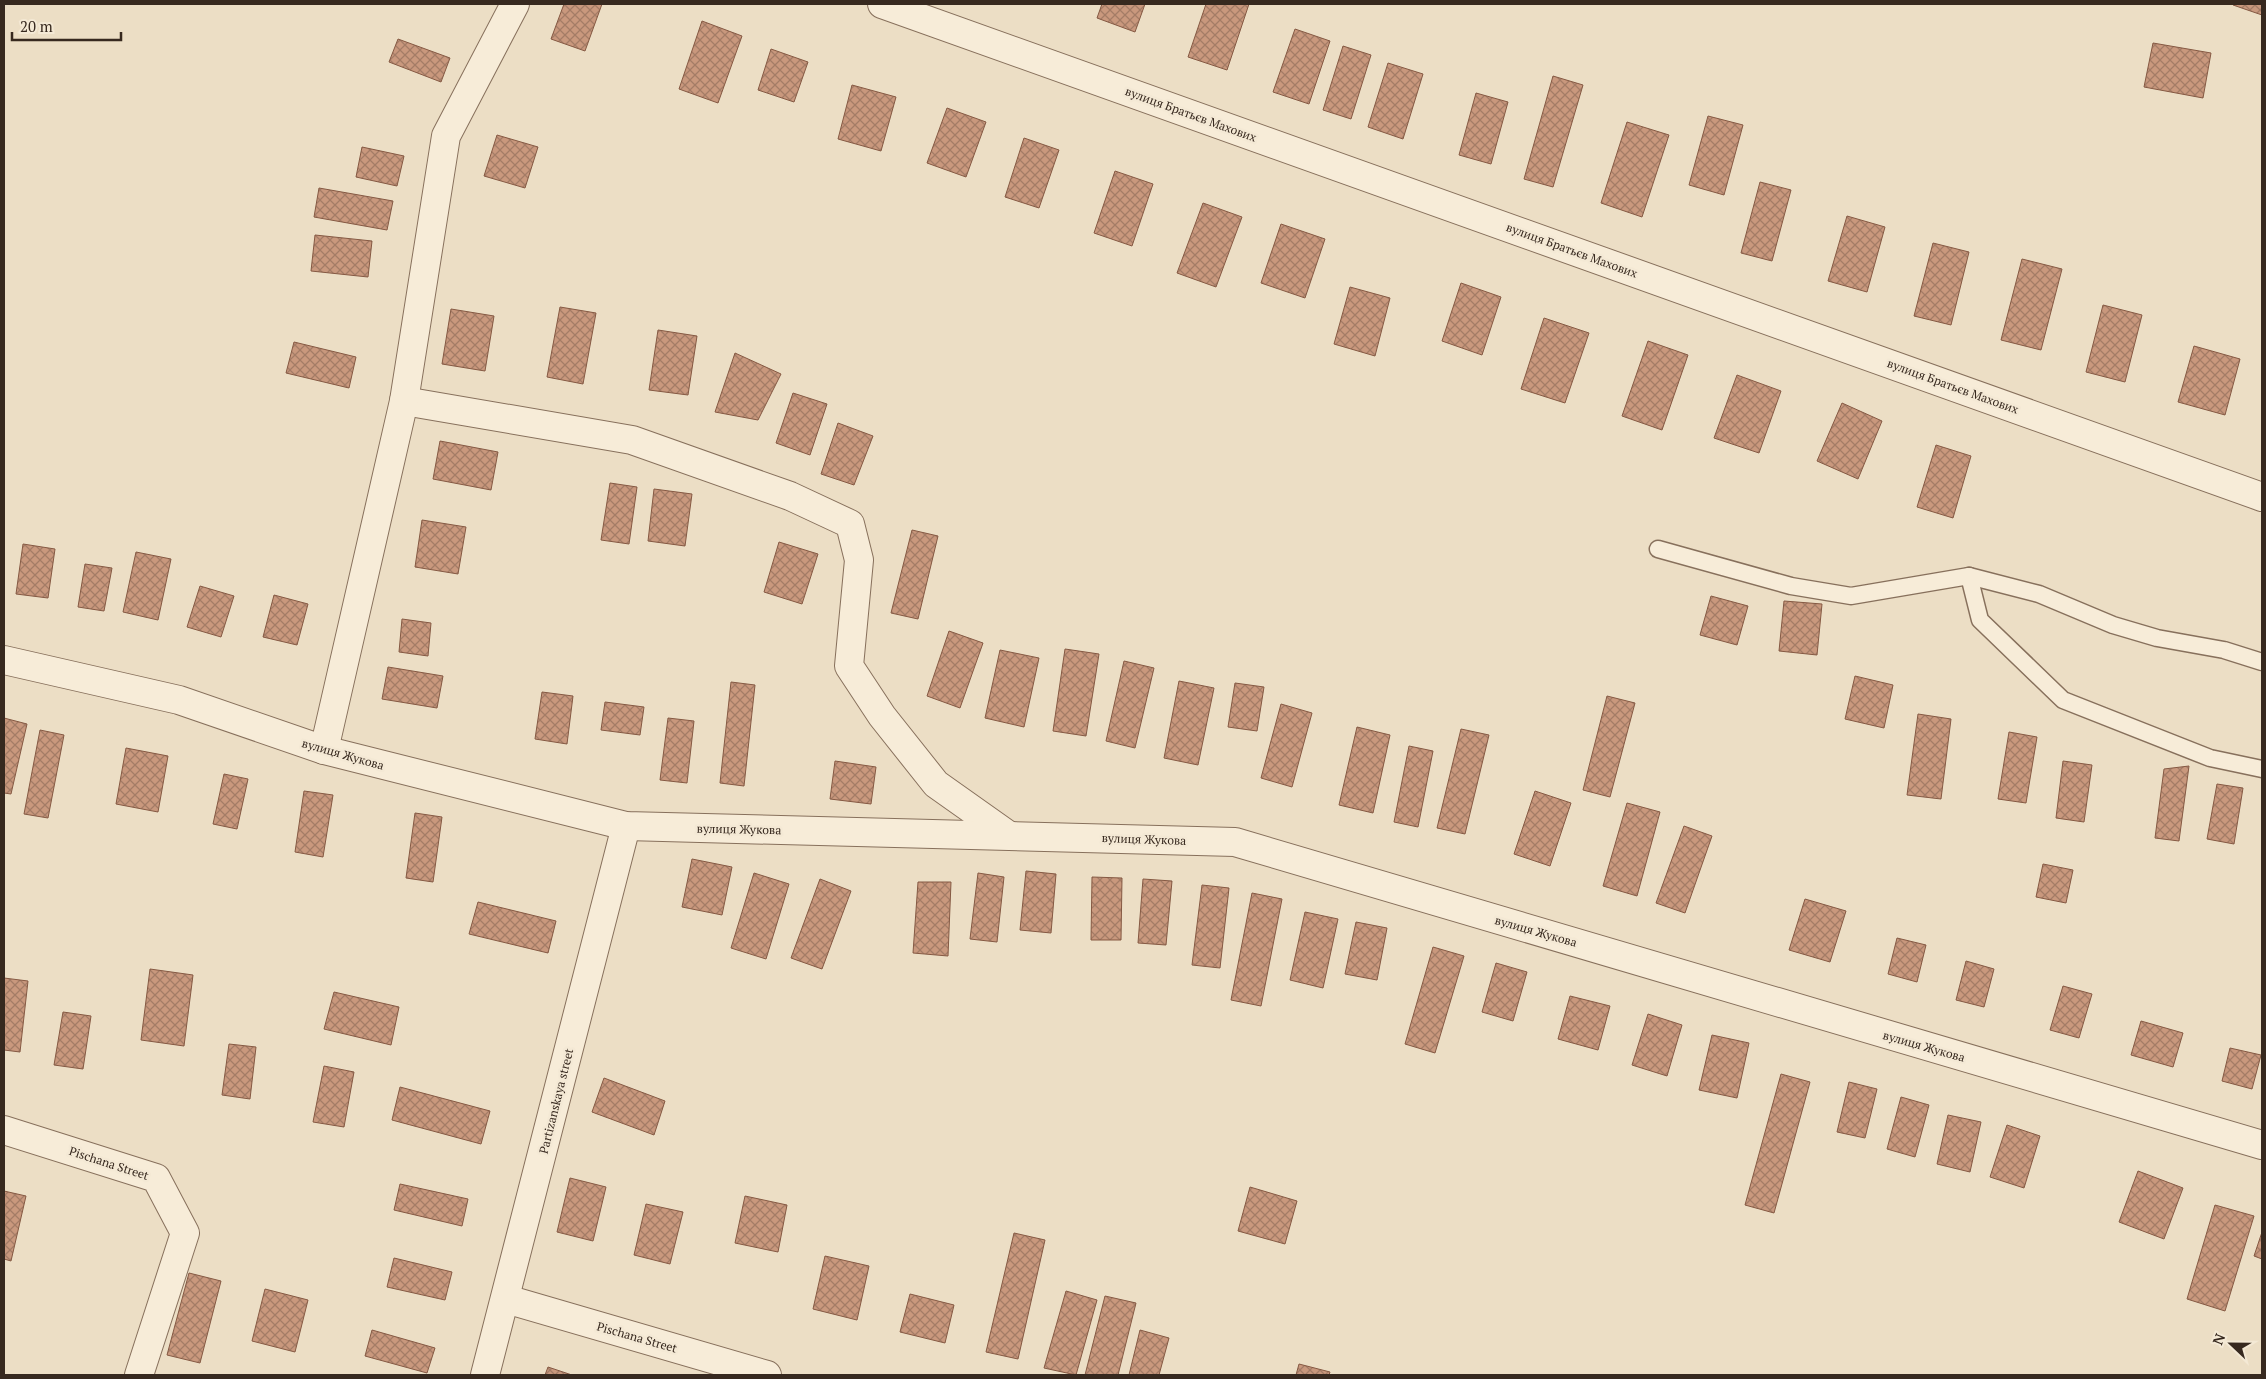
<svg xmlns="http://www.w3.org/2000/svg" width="2266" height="1379" font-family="'PT Serif',serif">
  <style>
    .building { fill: url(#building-cross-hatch); stroke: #855943 }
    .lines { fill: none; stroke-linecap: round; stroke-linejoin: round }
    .service-casing { stroke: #87705c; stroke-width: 19 }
    .minor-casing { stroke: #87705c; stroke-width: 30 }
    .service { stroke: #f7ecd8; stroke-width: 16 }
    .minor { stroke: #f7ecd8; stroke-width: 28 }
    .labels { text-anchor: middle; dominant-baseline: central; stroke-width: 5; stroke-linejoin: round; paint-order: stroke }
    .street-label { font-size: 12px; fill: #37291f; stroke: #f4e9d5 }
  </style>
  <defs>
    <pattern id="building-cross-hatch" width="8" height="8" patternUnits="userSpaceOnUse" patternTransform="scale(1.25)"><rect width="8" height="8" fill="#c9987d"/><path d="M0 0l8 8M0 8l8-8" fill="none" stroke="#a47c66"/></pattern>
  </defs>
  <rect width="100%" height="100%" fill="#ecdec5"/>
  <g class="building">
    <polygon points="564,4 602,4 585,51 551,39"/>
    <polygon points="1102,4 1145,4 1135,32 1097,18"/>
    <polygon points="1206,4 1249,4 1227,70 1188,57"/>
    <polygon points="2234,4 2262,4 2262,15 2233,5"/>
    <polygon points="702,21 742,36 718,103 679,89"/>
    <polygon points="1295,29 1330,41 1309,104 1273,92"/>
    <polygon points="398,39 450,58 441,82 389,62"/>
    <polygon points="2153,43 2211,53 2203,98 2144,87"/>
    <polygon points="1343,46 1371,55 1351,119 1323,110"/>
    <polygon points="771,49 808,62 794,102 758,90"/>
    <polygon points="1388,63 1423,74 1403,139 1368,127"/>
    <polygon points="1553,76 1583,85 1553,187 1524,179"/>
    <polygon points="852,85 896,97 881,151 838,139"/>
    <polygon points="1476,93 1508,102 1491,164 1459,155"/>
    <polygon points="947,108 986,122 966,177 927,163"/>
    <polygon points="1708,116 1743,125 1724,195 1689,185"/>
    <polygon points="1627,122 1669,135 1642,217 1601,203"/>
    <polygon points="497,135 538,147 525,188 484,176"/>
    <polygon points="1024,138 1059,150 1039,208 1005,197"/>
    <polygon points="362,147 404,156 397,186 356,177"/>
    <polygon points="1115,171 1153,184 1132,246 1094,233"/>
    <polygon points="1760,182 1791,190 1772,261 1741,253"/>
    <polygon points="319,188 393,201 387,230 314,217"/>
    <polygon points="1203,203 1242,217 1216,287 1177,273"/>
    <polygon points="1847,216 1885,227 1867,292 1828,281"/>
    <polygon points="1281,224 1325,239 1305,298 1261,283"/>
    <polygon points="315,235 372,241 368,277 311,271"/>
    <polygon points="1933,243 1969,252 1951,325 1914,316"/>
    <polygon points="2022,259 2062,269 2041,350 2001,340"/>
    <polygon points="1461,283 1501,297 1482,355 1442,341"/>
    <polygon points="1350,287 1390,298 1375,356 1334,344"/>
    <polygon points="2103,305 2142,315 2125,382 2086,372"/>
    <polygon points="560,307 596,313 583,384 547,377"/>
    <polygon points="451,309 494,316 485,371 442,364"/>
    <polygon points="1544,318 1589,333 1565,403 1521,389"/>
    <polygon points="658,330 697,336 688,395 649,390"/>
    <polygon points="1648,341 1688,355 1662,430 1622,416"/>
    <polygon points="294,342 356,357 349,388 286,373"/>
    <polygon points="2194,346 2240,359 2225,415 2178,402"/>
    <polygon points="735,353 781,374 758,420 715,412"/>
    <polygon points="1737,375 1781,391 1759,453 1714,438"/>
    <polygon points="793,393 827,404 810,455 776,443"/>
    <polygon points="1842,403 1882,421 1858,479 1817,461"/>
    <polygon points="838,423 873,436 854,485 821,474"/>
    <polygon points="440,441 498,452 491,490 433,479"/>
    <polygon points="1936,445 1971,456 1953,518 1917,507"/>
    <polygon points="610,483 637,487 629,544 601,540"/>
    <polygon points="654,489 692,494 685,546 648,541"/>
    <polygon points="422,520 466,527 458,574 415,567"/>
    <polygon points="912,530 938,536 918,619 891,613"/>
    <polygon points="779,542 818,554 802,604 764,592"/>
    <polygon points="23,544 55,549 48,598 16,594"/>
    <polygon points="136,552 171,559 158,620 123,612"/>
    <polygon points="85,564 112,568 104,611 78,607"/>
    <polygon points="200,586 234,596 221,637 187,627"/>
    <polygon points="274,595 308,604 297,645 263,637"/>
    <polygon points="1711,596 1748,606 1737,645 1700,635"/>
    <polygon points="1784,601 1822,604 1817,655 1779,651"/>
    <polygon points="402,619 431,623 428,656 399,652"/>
    <polygon points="949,631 983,643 960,708 927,696"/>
    <polygon points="1065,649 1099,654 1086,736 1053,731"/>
    <polygon points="1000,650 1039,658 1024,727 985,718"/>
    <polygon points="1124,661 1154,668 1135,748 1106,741"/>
    <polygon points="388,667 443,676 437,708 382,699"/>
    <polygon points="1855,676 1893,685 1884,728 1845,719"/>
    <polygon points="1179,681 1214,688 1198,765 1164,758"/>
    <polygon points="731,682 755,685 744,786 720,783"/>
    <polygon points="1235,683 1264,687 1257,731 1228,727"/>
    <polygon points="542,692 573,696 567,744 535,739"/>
    <polygon points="1607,696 1635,703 1610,797 1583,790"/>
    <polygon points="605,702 644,707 640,735 601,730"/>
    <polygon points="1281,704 1312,713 1292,787 1261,778"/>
    <polygon points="1918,714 1951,719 1941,799 1907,795"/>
    <polygon points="4,718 27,724 11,794 4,793"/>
    <polygon points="668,718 694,721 687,783 660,780"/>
    <polygon points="1357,727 1390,735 1373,813 1339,805"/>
    <polygon points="1461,729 1489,735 1465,834 1437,828"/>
    <polygon points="40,730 64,735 48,818 24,814"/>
    <polygon points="2009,732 2037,737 2026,803 1998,799"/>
    <polygon points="1409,746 1433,751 1418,827 1394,822"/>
    <polygon points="126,748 168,756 158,812 116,804"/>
    <polygon points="835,761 876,767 871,804 830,799"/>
    <polygon points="2063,761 2092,765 2084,822 2056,818"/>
    <polygon points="2189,766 2179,841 2155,838 2164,769"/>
    <polygon points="224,774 248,779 237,829 213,824"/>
    <polygon points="2217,784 2243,788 2234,844 2207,839"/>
    <polygon points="304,791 333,795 323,857 295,852"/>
    <polygon points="1535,791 1571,803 1550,866 1514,854"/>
    <polygon points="1627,803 1660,812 1637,896 1603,886"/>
    <polygon points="415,813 442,817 433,882 406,878"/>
    <polygon points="1684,826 1712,836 1685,913 1656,903"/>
    <polygon points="692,859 732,867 722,915 682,907"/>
    <polygon points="2043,864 2073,870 2066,903 2036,897"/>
    <polygon points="1026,871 1056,874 1051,933 1020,930"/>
    <polygon points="754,873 789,884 766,959 731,948"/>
    <polygon points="978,873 1004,877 997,942 970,939"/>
    <polygon points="1092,877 1122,878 1121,940 1091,940"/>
    <polygon points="820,879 851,891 822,969 791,958"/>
    <polygon points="1143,879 1172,881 1166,945 1138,943"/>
    <polygon points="918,882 951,882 948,956 913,953"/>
    <polygon points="1202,885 1229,888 1220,968 1192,965"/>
    <polygon points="1252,893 1282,899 1261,1006 1231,1000"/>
    <polygon points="1805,899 1846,911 1830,962 1789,950"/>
    <polygon points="478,902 556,921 548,953 469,934"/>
    <polygon points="1305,912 1338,919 1323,988 1290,980"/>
    <polygon points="1356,922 1387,928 1377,980 1345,974"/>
    <polygon points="1897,938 1926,945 1917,982 1888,974"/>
    <polygon points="1433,947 1464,956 1435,1053 1405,1044"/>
    <polygon points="1966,961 1994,969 1984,1007 1956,1000"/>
    <polygon points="1496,963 1527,972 1513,1021 1482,1012"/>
    <polygon points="150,969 193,975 184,1046 141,1040"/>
    <polygon points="4,978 28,981 20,1052 4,1050"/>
    <polygon points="2063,986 2092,994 2079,1038 2050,1030"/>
    <polygon points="334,992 399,1007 391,1045 324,1029"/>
    <polygon points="1570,996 1610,1006 1598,1050 1558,1039"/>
    <polygon points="63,1012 91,1016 83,1069 54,1065"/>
    <polygon points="1648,1014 1682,1025 1667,1076 1632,1065"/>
    <polygon points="2141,1021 2183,1033 2173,1067 2131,1055"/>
    <polygon points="1712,1035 1749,1043 1737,1098 1699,1090"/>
    <polygon points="229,1044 256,1047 250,1099 222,1095"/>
    <polygon points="2230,1048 2261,1055 2252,1089 2222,1081"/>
    <polygon points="324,1066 354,1072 344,1127 313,1122"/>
    <polygon points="1781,1074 1810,1082 1774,1213 1745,1205"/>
    <polygon points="604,1078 665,1101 654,1135 592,1112"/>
    <polygon points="1849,1082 1877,1089 1865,1138 1837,1132"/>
    <polygon points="400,1087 490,1111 481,1144 392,1120"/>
    <polygon points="1901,1097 1929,1105 1915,1157 1887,1149"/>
    <polygon points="1948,1115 1981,1122 1970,1172 1937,1164"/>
    <polygon points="2007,1125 2040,1136 2024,1188 1990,1177"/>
    <polygon points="2138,1171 2183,1188 2164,1239 2119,1222"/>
    <polygon points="570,1178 606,1187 593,1241 557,1232"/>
    <polygon points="400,1184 468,1199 462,1226 394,1210"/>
    <polygon points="1250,1187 1297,1201 1285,1244 1238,1231"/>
    <polygon points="4,1191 26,1196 11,1261 4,1259"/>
    <polygon points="745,1196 787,1205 778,1252 735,1243"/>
    <polygon points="646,1204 683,1212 670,1264 634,1255"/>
    <polygon points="2215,1205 2254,1216 2225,1311 2187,1299"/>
    <polygon points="2262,1232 2262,1259 2254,1256"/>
    <polygon points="1014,1233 1045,1240 1018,1359 986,1352"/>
    <polygon points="825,1256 869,1266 857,1320 813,1309"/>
    <polygon points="394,1258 452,1272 445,1300 387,1287"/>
    <polygon points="189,1273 221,1281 200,1363 167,1355"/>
    <polygon points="265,1289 308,1300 295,1352 252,1341"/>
    <polygon points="1066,1291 1097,1300 1076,1375 1044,1368"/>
    <polygon points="910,1294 954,1305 945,1343 900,1332"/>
    <polygon points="1105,1296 1136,1303 1118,1375 1085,1375"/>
    <polygon points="372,1330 435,1348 427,1373 365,1356"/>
    <polygon points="1140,1330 1169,1338 1159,1375 1129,1375"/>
    <polygon points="1299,1364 1330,1372 1329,1375 1296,1375"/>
    <polygon points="548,1367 572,1375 545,1375"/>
  </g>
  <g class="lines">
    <defs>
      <g id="service">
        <polyline points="1658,549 1791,586 1851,596 1969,576 2039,594 2113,625 2157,638 2224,650 2262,662"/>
        <polyline points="1969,576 1980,620 2063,700 2210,758 2262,769"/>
      </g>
      <g id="minor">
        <polyline points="882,4 2262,497"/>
        <polyline points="404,401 632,440 790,496 850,524 859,560 849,666 882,716 936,784 1008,835"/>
        <polyline points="4,660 179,700 324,750 626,826 1235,842 2262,1145"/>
        <polyline points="324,750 404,401 446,136 515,4"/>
        <polyline points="4,1130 156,1178 185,1233 139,1375"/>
        <polyline points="506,1299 767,1375"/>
        <polyline points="485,1375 626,826"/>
      </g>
    </defs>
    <use href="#service" class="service-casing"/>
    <use href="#minor" class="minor-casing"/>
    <use href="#service" class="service"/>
    <use href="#minor" class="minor"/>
  </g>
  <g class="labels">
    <g class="street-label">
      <text transform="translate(1191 114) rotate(20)">вулиця Братьєв Махових</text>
      <text transform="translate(1572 250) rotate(20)">вулиця Братьєв Махових</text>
      <text transform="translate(1953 386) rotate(20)">вулиця Братьєв Махових</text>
      <text transform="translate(343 754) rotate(16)">вулиця Жукова</text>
      <text transform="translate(739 829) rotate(1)">вулиця Жукова</text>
      <text transform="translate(1144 839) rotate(2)">вулиця Жукова</text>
      <text transform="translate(1536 931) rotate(16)">вулиця Жукова</text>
      <text transform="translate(1924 1046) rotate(16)">вулиця Жукова</text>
      <text transform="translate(556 1101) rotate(-76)">Partizanskaya street</text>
      <text transform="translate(109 1163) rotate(18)">Pischana Street</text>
      <text transform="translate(637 1337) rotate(16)">Pischana Street</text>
    </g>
  </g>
  <rect width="2266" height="1379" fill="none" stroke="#37291f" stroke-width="10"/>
  <g transform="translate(2231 1344) rotate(292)" stroke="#f4e9d5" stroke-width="4" paint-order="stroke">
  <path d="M0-4L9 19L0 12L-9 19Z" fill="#37291f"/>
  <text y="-8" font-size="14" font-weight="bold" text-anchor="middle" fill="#37291f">N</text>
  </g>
  <path d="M12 32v8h109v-8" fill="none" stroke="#37291f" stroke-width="2.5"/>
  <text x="20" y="32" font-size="15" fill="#37291f" stroke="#f4e9d5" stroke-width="4" paint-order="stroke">20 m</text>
</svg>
